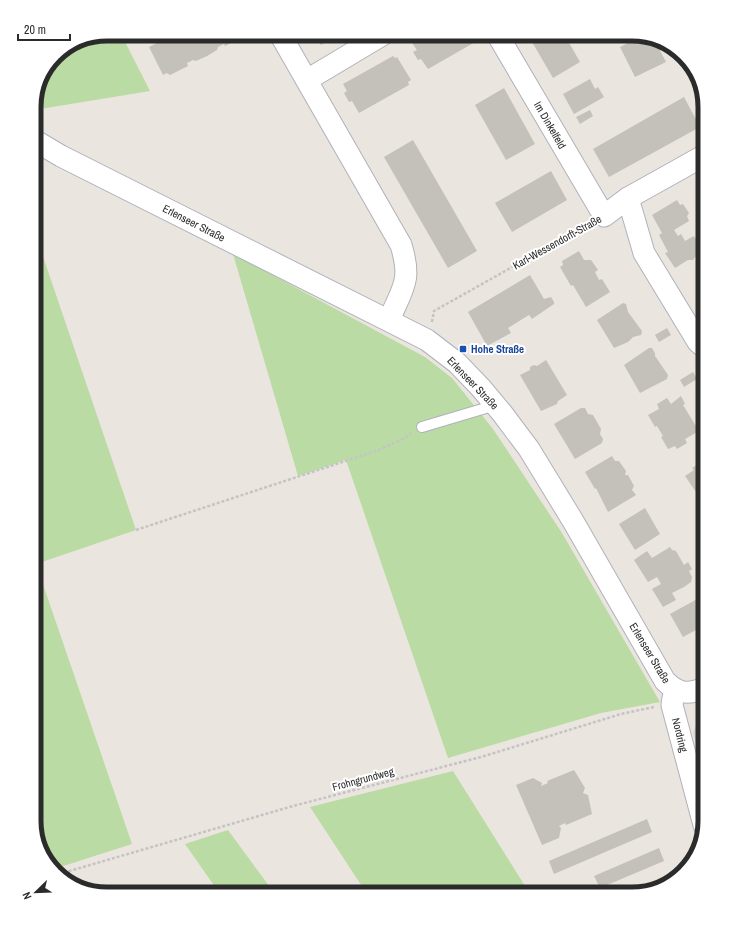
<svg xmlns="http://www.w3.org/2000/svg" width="739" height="928" font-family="'Archivo Narrow',sans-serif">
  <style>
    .green { fill: #badba3 }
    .plaza { fill: #d8d5d1 }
    .building { fill: #c4c0ba }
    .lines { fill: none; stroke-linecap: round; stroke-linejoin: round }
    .service-casing { stroke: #b0b2ba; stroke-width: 12 }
    .minor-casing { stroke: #b0b2ba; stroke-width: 23 }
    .path { stroke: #c4c4c4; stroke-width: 2.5; stroke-dasharray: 3 2; stroke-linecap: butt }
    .service { stroke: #fff; stroke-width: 10 }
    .minor { stroke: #fff; stroke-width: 21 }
    .transit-dot { fill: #1a4fb4; stroke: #fff; stroke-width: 1.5 }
    .labels { text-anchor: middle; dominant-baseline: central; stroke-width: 4; stroke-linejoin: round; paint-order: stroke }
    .street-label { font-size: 11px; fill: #2b2b2b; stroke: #fff }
    .transit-label { font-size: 11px; font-weight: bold; fill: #164399; stroke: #fff; text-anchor: start }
    .rim { fill: none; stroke: #2b2b2b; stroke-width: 5 }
  </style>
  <rect width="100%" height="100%" fill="#ebe5df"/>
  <g class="green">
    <path d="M 107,34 L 121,34 L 150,91 L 34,110 C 34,93 44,61 60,52 C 74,44 92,40 107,34 Z"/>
    <polygon points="34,230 136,530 36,564 132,844 54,869 46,861 34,821"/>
    <polygon points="233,254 425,357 452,378 493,429 562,533 660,702 601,713 448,758 346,460 298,476"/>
    <polygon points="453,771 530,894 455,894 452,888 442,894 367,894 310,807"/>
    <polygon points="228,830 275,894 220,894 185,844"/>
  </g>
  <polygon class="plaza" points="705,710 705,776 693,733 701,712"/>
  <g class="building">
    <polygon points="175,34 243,34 240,35 239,39 225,46 224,44 218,47 217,50 207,56 196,61 193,60 187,63 188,66 170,75 167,73 163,75 149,47"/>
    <polygon points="314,34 340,34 321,45"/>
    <polygon points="427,34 472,34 477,41 428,69 421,59 418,60 413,52 417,50 412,43"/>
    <polygon points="529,34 545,34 546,37 552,34 564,34 580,62 553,78 528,35"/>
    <polygon points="642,36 654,39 666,62 635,77 620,47"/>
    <polygon points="393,56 395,58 397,57 411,80 408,82 409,85 359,113 352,101 349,102 344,93 347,91 343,84"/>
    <polygon points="590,79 595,89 598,87 604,97 574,114 563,94"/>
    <polygon points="504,88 535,144 506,160 475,105"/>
    <polygon points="684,97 700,127 609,177 593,149"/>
    <polygon points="590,110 593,116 580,124 576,117"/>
    <polygon points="413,140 477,251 448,268 384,157"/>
    <polygon points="551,171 567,200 512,232 495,203"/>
    <polygon points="677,200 680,205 683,204 689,213 687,216 689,221 674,230 678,236 681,234 685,241 694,236 703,251 697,255 693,260 688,260 675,268 665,253 668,252 659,235 662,233 652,215"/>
    <polygon points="579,251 584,260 591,260 598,270 595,272 599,280 602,279 610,292 586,307 573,285 571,286 560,267 563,265 562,261"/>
    <polygon points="530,275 544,299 551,297 554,302 554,304 532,319 529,315 508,328 511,333 487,346 468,312"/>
    <polygon points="623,303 626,304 628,312 642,331 641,335 633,337 628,342 614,348 597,320"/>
    <polygon points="667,328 671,335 659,342 655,335"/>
    <polygon points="649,348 652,348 655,353 655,356 668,375 667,379 640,393 624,365"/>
    <polygon points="546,360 567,395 558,401 557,404 541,411 520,375 530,370 530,367 534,365 537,366"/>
    <polygon points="693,372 697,379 684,387 680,380"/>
    <polygon points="681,396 685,404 683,405 699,431 685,439 687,443 677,449 675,446 668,449 661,437 663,436 657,426 655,427 648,415 659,409 657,404 667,398 671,404"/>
    <polygon points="581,408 585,408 588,414 593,415 601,429 600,434 603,439 602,443 575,459 554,424"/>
    <polygon points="612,456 615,461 619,461 626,471 625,475 628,475 634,486 632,490 636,495 608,512 596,488 595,489 585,472"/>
    <polygon points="705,461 705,494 700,498 685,476 694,470 692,468 701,462 703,463"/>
    <polygon points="645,508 660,534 635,550 619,524"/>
    <polygon points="705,523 705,546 696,530"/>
    <polygon points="670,547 672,550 676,551 684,565 688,562 692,569 689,571 692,577 691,582 684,587 672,593 676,600 663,607 652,589 661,584 657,577 648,582 634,560 647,551 652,558"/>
    <polygon points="699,598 700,600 705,598 705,625 683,637 670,614"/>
    <polygon points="574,770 585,788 583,793 588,795 592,814 566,825 565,823 559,826 561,828 559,838 542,845 516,785 533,778 542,783 541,786 548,783 547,781"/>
    <polygon points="647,819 652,832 554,874 549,861"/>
    <polygon points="659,848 664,861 600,888 594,876"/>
  </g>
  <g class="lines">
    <defs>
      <polyline id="service" points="422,427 496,405"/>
      <g id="minor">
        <path d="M 280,34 L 401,245 C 412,281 403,287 389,320"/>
        <polyline points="497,34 604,216 628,198 705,155"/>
        <polyline points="307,80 384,34"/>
        <path d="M 34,140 L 61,156 L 427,340 L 457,363 L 481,388 L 502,413 L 529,449 L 573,521 L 665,681 C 678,694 688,695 705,688"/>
        <polyline points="628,198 644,253 698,342 705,348"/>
        <polyline points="677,691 673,698 672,705 704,825"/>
      </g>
    </defs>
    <use href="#service" class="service-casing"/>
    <use href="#minor" class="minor-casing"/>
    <g class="path">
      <polyline points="432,322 434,311 587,225"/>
      <polyline points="136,530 379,450 405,438 411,433"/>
      <polyline points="59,874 293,806 481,757 621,714 654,707"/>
    </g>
    <use href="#service" class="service"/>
    <use href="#minor" class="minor"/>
  </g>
  <rect class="transit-dot" x="459" y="345" width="8" height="8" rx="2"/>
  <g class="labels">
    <g class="street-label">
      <text transform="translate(550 125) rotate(60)">Im Dinkelfeld</text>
      <text transform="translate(194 223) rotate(27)">Erlenseer Straße</text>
      <text transform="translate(557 242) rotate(-29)">Karl-Wessendorft-Straße</text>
      <text transform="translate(473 383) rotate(46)">Erlenseer Straße</text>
      <text transform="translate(650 653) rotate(59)">Erlenseer Straße</text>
      <text transform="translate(680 735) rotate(76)">Nordring</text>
      <text transform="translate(363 779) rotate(-15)">Frohngrundweg</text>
    </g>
    <g class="transit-label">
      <text x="471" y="349">Hohe Straße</text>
    </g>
  </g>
  <path d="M0 0H739V928H0ZM107 41H632A66 66 0 0 1 698 107V821A66 66 0 0 1 632 887H107A66 66 0 0 1 41 821V107A66 66 0 0 1 107 41Z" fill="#fff" fill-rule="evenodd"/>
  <path class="rim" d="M107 41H632A66 66 0 0 1 698 107V821A66 66 0 0 1 632 887H107A66 66 0 0 1 41 821V107A66 66 0 0 1 107 41Z"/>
  <g transform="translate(36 892) rotate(247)" stroke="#ffffff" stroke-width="3" paint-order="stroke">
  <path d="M0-3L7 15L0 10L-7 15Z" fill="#2b2b2b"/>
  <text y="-6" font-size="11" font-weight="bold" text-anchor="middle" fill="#2b2b2b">N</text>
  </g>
  <path d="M18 34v6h52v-6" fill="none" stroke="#2b2b2b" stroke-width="2"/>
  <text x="24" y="34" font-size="12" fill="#2b2b2b" stroke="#ffffff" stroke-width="3" paint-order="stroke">20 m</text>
</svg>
